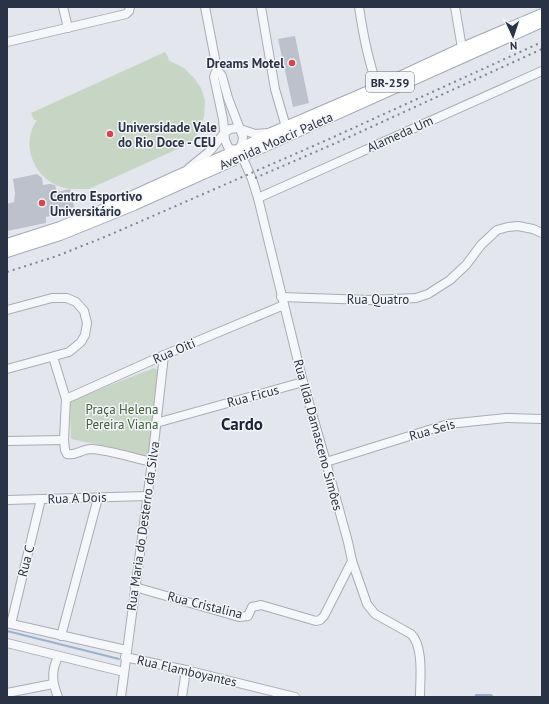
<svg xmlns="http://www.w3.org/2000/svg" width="549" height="704" font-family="'PT Sans',sans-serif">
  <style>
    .green { fill: #c7d6c4 }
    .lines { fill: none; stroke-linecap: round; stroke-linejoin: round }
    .stream { stroke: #9db1cd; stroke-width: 2 }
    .building { fill: #bdc1cc }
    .minor-casing { stroke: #a8acb7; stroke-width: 10 }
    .major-casing { stroke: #a2a9b8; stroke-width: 12 }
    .minor { stroke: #f6f7fa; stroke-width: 8 }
    .major { stroke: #fff; stroke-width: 10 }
    .rail { stroke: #7c8496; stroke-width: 2; stroke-dasharray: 2 4; stroke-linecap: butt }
    .poi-dot { fill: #d44550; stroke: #f3f5f9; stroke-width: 1.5 }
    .labels { text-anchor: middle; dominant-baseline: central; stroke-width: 3; stroke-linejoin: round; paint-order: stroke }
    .shield { fill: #f3f5f9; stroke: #666c7b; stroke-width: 1 }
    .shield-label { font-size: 12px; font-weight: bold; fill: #2a3245 }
    .poi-label { font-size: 13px; font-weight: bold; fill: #2a3245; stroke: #f3f5f9; text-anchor: start }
    .street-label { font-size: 13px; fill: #2a3245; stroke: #f3f5f9 }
    .park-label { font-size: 13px; fill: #3c6137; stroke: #f3f5f9 }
    .district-label { font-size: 17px; font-weight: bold; fill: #1c2336; stroke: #f3f5f9 }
  </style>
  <rect width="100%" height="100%" fill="#e3e6ec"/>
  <g class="green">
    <path d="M 165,52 L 169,59 L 168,60 L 184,68 L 194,78 L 201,88 L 205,100 L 204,116 L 200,131 L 191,143 L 89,189 C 77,189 67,190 56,185 C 32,174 21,142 37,120 L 34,120 L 31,113 Z"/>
    <polygon points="154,368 160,371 149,460 124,450 71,439 70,401"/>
  </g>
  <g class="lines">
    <g class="stream">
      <polyline points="7,631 119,659"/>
      <polyline points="475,697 476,695 491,695 493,697"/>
    </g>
  </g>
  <g class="building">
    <polygon points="295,36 309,103 293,107 278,39"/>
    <polygon points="37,174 42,178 43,185 50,184 55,185 57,192 70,189 75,210 46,217 46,223 7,231 7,204 14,202 15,193 13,179"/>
  </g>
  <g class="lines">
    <defs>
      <g id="minor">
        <polyline points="63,7 68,28"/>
        <polyline points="205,7 217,69 222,76 228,98 243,137 242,144 238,150"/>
        <polyline points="261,7 275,89 286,127"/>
        <path d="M 359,7 C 363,34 368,62 378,87"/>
        <polyline points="455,7 462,48"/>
        <polyline points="7,42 126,14 129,11 130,7"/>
        <polyline points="217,69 214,77 223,119 225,140 228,147 231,149 238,150"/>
        <path d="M 240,152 L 252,179 L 258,198 L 303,382 L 326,462 L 348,542 L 352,561 L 367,604 L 375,614 L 411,634 C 424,646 420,680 420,697"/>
        <polyline points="189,168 210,151 225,132 230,129 237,128 255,134 268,133"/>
        <polyline points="258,198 542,71"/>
        <polyline points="281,297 369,300 416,298 428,294 450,280 466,265 481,245 497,230 508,227 518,226 533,229 542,233"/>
        <polyline points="7,310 52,298 67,298 76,302 84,311 87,323 85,335 81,342 69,352 7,369"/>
        <path d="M 53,357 L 66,399 L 64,440 L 65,450 L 67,454 C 76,456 82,449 91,449 C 110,450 133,458 152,462"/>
        <polyline points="66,399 164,355 284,305"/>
        <polyline points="156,423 303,382"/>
        <polyline points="7,441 64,440"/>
        <polyline points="326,462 448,424 506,418 542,419"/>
        <polyline points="7,500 147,496"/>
        <polyline points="135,587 239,617 248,616 252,607 261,605 316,621 320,620 324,616 352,561"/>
        <polyline points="7,623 126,650"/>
        <polyline points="11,624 41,499"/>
        <polyline points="61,636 98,498"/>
        <polyline points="7,643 124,672"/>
        <polyline points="125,657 186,670 295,697"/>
        <polyline points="7,693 53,684"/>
        <path d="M 58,697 C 52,682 51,671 58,657"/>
        <polyline points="121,697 152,462 164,355"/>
        <polyline points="182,697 186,670"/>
      </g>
      <g id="major">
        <polyline points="7,244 60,227 102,210 181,174 238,150 271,133 378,87 462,48 542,14"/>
        <polyline points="7,252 60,235 134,205 542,22"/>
      </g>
    </defs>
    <use href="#minor" class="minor-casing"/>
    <use href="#major" class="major-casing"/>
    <use href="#minor" class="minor"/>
    <use href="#major" class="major"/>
    <g class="rail">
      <polyline points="255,178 336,143 542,49"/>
      <polyline points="7,272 57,256 107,236 327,140 542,42"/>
    </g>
  </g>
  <g class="poi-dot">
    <circle cx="292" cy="63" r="4"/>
    <circle cx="110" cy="134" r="4"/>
    <circle cx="42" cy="203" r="4"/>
  </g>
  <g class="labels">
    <rect class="shield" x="366" y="72" width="48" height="20" rx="3"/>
    <g class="shield-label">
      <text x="390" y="82">BR-259</text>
    </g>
    <g class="poi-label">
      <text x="284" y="63" text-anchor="end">Dreams Motel</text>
      <text x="118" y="127">Universidade Vale<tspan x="118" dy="15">do Rio Doce - CEU</tspan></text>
      <text x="50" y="196">Centro Esportivo<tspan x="50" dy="15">Universitário</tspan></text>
    </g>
    <g class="street-label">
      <text transform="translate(400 134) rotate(-24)">Alameda Um</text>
      <text transform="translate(276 141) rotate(-24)">Avenida Moacir Paleta</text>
      <text x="378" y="299">Rua Quatro</text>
      <text transform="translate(174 351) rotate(-23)">Rua Oiti</text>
      <text transform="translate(253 396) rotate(-15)">Rua Ficus</text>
      <text transform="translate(432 430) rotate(-16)">Rua Seis</text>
      <text transform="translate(318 435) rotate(75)">Rua Ilda Damasceno Simôes</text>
      <text transform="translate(77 498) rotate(-2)">Rua A Dois</text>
      <text transform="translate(143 526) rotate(-82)">Rua Maria do Desterro da Silva</text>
      <text transform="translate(26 561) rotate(-76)">Rua C</text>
      <text transform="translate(205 605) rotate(14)">Rua Cristalina</text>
      <text transform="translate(187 671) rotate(13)">Rua Flamboyantes</text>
    </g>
    <g class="park-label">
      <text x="122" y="409">Praça Helena<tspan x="122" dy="15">Pereira Viana</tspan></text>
    </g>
    <g class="district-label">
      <text x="242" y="424">Cardo</text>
    </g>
  </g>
  <rect width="549" height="704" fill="none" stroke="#2a3245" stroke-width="16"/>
  <g transform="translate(513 36) rotate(177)" stroke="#f3f5f9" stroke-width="3" paint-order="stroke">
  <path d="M0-3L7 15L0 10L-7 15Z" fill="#2a3245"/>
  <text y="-6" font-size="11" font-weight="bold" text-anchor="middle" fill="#2a3245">N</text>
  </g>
</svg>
